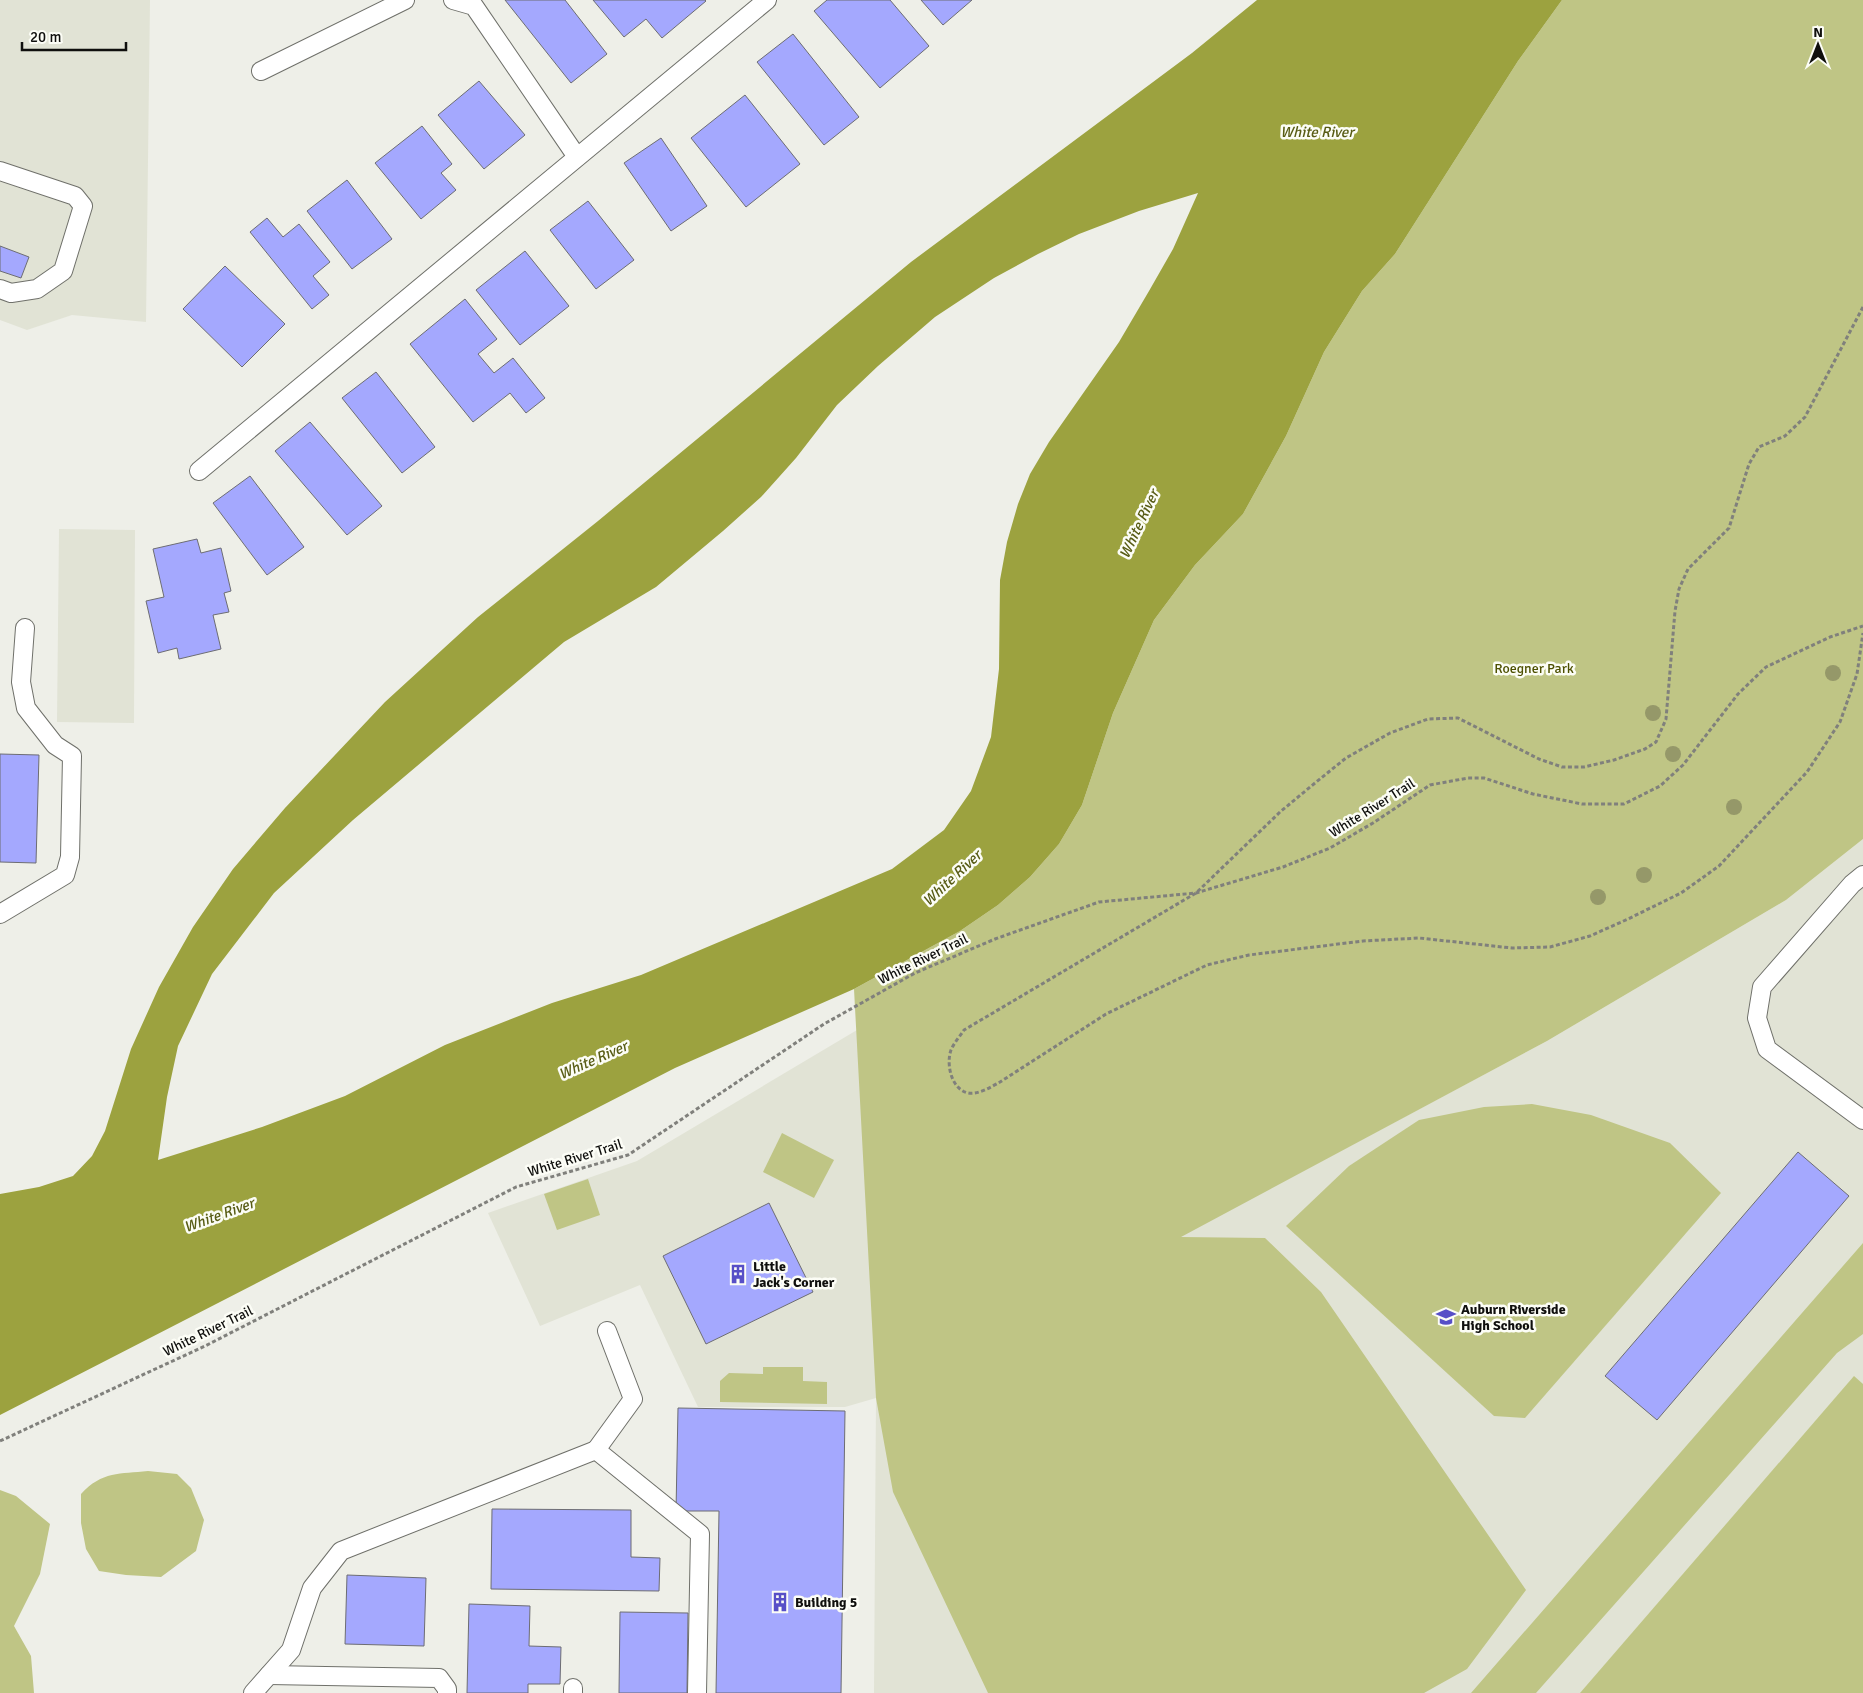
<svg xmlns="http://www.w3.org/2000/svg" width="1863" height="1693" font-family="Signika,sans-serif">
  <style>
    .built { fill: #e1e3d5 }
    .green { fill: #bfc585 }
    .water { fill: #9ca23f; fill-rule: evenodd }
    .building { fill: #a4a8fe; stroke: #6d6d73 }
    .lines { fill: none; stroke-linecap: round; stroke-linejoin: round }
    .service-casing { stroke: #6f706a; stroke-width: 20 }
    .path { stroke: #80807c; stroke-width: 3; stroke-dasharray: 4 2.5; stroke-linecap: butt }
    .service { stroke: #fff; stroke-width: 18 }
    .tree { fill: #959869 }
    .labels { text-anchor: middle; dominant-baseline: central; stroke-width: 5; stroke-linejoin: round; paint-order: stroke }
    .park-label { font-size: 14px; fill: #4d5001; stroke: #fcfdf6 }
    .street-label { font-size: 14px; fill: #0f0f0d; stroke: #fcfdf6 }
    .poi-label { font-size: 14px; font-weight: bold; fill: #0f0f0d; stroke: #fcfdf6; text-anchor: start }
    .water-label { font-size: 15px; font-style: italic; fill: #585c15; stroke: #fcfdf6 }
  </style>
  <rect width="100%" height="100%" fill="#eeefe8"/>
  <g class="built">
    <polygon points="0,0 150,0 146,322 72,315 27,330 0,320"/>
    <polygon points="59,529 135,530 134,723 57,722"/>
    <polygon points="1863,839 1863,1693 874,1693 876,1398 845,1407 698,1407 640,1285 540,1326 488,1213 637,1161 857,1030 877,1398 1547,1041 1786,900"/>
  </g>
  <g class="green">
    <polygon points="1562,0 1863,0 1863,839 1786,900 1547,1041 1181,1237 1265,1238 1321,1292 1526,1590 1467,1669 1424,1693 988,1693 893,1492 876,1398 854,989 960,931 998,905 1030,877 1059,844 1082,805 1113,713 1154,620 1195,565 1243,514 1286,436 1324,352 1362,291 1395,254 1518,61"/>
    <polygon points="1532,1104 1591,1115 1670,1143 1721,1193 1525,1418 1494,1416 1286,1226 1349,1166 1419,1120 1484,1107"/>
    <polygon points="782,1133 834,1160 814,1198 763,1172"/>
    <polygon points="588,1179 600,1215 557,1230 544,1194"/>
    <polygon points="1863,1243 1863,1334 1837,1353 1536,1693 1471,1693"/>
    <polygon points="763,1367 803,1367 803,1381 827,1382 827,1404 720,1402 720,1381 729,1373 763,1374"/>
    <polygon points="1854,1376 1863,1384 1863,1693 1580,1693"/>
    <path d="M 148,1471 L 177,1474 L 191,1488 L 204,1520 L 196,1551 L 161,1577 L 126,1575 L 99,1571 L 86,1549 L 81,1523 L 81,1494 C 102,1471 120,1474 148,1471 Z"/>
    <polygon points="0,1490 16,1496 50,1524 40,1574 14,1626 31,1656 34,1693 0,1693"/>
  </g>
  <path class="water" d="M 1257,0 L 1562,0 L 1518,61 L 1395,254 L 1362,291 L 1324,352 L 1286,436 L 1243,514 L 1195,565 L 1154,620 L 1113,713 L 1082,805 L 1059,844 L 1030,877 L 998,905 L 960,931 L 854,989 L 675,1068 L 0,1415 L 0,1194 L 39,1187 L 73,1176 L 92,1156 L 105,1131 L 131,1049 L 159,987 L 193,927 L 233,869 L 285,808 L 385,702 L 478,617 L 598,521 L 911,262 L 1192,53 ZM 1198,193 L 1173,249 L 1149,291 L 1119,342 L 1049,442 L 1030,474 L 1018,504 L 1007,542 L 1000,580 L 999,669 L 991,737 L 971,791 L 944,830 L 892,869 L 641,975 L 552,1003 L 445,1045 L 345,1096 L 262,1127 L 158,1160 L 167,1097 L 178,1046 L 212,974 L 274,893 L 353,820 L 564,642 L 656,587 L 723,531 L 761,497 L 796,458 L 837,405 L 878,366 L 935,317 L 994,278 L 1038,254 L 1079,234 L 1139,211 Z"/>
  <g class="building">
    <polygon points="505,0 565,0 607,54 571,83"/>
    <polygon points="593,0 705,0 706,1 662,38 646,19 624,37"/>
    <polygon points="827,0 890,0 929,46 880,88 814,11"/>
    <polygon points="921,0 972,0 943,25"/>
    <polygon points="793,34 859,117 824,145 757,62"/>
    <polygon points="479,81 525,135 484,169 438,115"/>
    <polygon points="745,95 800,164 746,207 691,138"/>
    <polygon points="422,126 452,164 441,173 456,190 421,219 375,163"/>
    <polygon points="661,138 707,206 671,231 624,163"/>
    <polygon points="347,180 392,239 352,269 307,211"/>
    <polygon points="588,201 634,260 596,289 550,230"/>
    <polygon points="267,218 283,237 299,224 330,262 313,276 329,295 312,309 250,232"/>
    <polygon points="0,246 29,257 21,278 0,271"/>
    <polygon points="525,251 569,306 520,345 476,290"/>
    <polygon points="225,266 285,324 242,367 183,309"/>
    <polygon points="465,299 497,339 478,354 494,373 513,358 545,398 526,413 510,393 473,422 410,344"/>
    <polygon points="376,372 435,447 402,473 342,398"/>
    <polygon points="310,422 382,506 347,535 275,451"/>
    <polygon points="250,476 304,547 267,575 213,503"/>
    <polygon points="197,539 201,553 221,548 231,591 224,593 229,612 213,615 221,649 179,659 177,648 158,653 146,601 164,597 153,549"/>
    <polygon points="0,754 39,755 36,863 0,862"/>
    <polygon points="1798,1152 1849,1196 1657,1420 1605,1376"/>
    <polygon points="769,1203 813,1292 706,1344 663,1256"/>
    <polygon points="678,1408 845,1411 841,1693 716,1693 719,1511 676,1511"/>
    <polygon points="492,1509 631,1510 631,1557 660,1558 659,1591 491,1589"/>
    <polygon points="347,1575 426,1578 424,1646 345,1644"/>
    <polygon points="469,1604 530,1606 529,1646 561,1647 560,1684 528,1684 528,1693 467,1693"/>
    <polygon points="620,1612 688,1613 687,1693 619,1693"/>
  </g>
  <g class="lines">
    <defs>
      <g id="service">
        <polyline points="453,0 474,6 577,157"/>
        <polyline points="261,71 405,0"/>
        <polyline points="0,171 75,196 83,206 63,271 37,289 11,293 0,289"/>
        <polyline points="199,471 767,0"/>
        <polyline points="1863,875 1852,884 1762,987 1757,1018 1767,1049 1863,1120"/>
        <polyline points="0,914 65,875 70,857 72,756 55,745 26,708 21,682 25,628"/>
        <polyline points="607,1331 633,1399 596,1450 700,1534 697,1693"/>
        <polyline points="269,1675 439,1678 447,1689 447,1693"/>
        <polyline points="573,1688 573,1693"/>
        <polyline points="253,1693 291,1650 312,1588 341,1551 596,1450"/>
      </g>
    </defs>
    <use href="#service" class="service-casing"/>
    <g class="path">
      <path d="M 1863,307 L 1805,417 L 1785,436 L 1759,447 L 1749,464 L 1729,528 L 1688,569 L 1679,589 L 1675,611 L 1666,719 L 1656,742 L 1645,749 L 1614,760 L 1584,767 L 1562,767 L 1539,759 L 1458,718 L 1428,719 L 1390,733 L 1346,758 L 1315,783 L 1280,812 L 1196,893 L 964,1030 C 960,1036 954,1043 951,1050 C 946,1064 951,1089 968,1093 C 978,1095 991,1087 1000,1082 L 1106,1014 L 1207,965 L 1249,955 L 1363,941 L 1419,938 L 1512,948 L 1550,947 L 1590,936 L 1628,919 L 1681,893 L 1719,866 L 1807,772 L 1840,722 L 1857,674 L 1863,633"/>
      <polyline points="0,1441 205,1346 516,1187 628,1155 824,1024 915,973 995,939 1099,902 1196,893 1283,867 1330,848 1373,823 1430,785 1468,778 1484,778 1533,794 1582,804 1624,804 1660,786 1683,765 1738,694 1766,667 1830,637 1863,626"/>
    </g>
    <use href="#service" class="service"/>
  </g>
  <g class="tree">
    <circle cx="1833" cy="673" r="8"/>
    <circle cx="1653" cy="713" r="8"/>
    <circle cx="1673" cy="754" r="8"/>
    <circle cx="1734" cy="807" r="8"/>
    <circle cx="1644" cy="875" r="8"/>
    <circle cx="1598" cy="897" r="8"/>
  </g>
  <defs>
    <symbol id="building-bare" viewBox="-9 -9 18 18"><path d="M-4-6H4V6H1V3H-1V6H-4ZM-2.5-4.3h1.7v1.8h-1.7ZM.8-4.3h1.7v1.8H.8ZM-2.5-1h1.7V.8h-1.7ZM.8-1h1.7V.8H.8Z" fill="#574fc7" stroke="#fcfdf6" stroke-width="2.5" paint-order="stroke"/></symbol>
    <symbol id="school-bare" viewBox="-9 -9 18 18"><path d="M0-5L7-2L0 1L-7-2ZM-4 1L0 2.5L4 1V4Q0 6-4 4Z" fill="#574fc7" stroke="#fcfdf6" stroke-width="2.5" paint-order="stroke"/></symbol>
  </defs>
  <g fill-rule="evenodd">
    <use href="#building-bare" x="724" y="1260" width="28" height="28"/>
    <use href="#school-bare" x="1432" y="1303" width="28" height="28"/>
    <use href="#building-bare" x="766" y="1588" width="28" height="28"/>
  </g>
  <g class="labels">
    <g class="park-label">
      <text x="1534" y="668">Roegner Park</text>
    </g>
    <g class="street-label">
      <text transform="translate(1372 808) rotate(-32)">White River Trail</text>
      <text transform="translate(923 959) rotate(-26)">White River Trail</text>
      <text transform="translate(575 1158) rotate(-17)">White River Trail</text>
      <text transform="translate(208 1331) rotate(-26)">White River Trail</text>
    </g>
    <g class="poi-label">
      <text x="753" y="1266">Little<tspan x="753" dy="16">Jack's Corner</tspan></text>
      <text x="1461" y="1309">Auburn Riverside<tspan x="1461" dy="16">High School</tspan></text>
      <text x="795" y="1602">Building 5</text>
    </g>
    <g class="water-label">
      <text x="1317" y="132">White River</text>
      <text transform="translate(1139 524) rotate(-65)">White River</text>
      <text transform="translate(952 878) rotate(-43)">White River</text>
      <text transform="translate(593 1060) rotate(-24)">White River</text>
      <text transform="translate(219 1215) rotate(-20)">White River</text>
    </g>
  </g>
  <g transform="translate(1818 45)" stroke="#fcfdf6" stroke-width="4" paint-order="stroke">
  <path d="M0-4L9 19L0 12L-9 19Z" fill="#0f0f0d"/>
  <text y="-8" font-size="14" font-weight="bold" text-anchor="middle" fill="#0f0f0d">N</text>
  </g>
  <path d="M22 42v8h104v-8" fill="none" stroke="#0f0f0d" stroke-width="2.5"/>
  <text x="30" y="42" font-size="15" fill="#0f0f0d" stroke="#fcfdf6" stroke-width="4" paint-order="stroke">20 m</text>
</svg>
